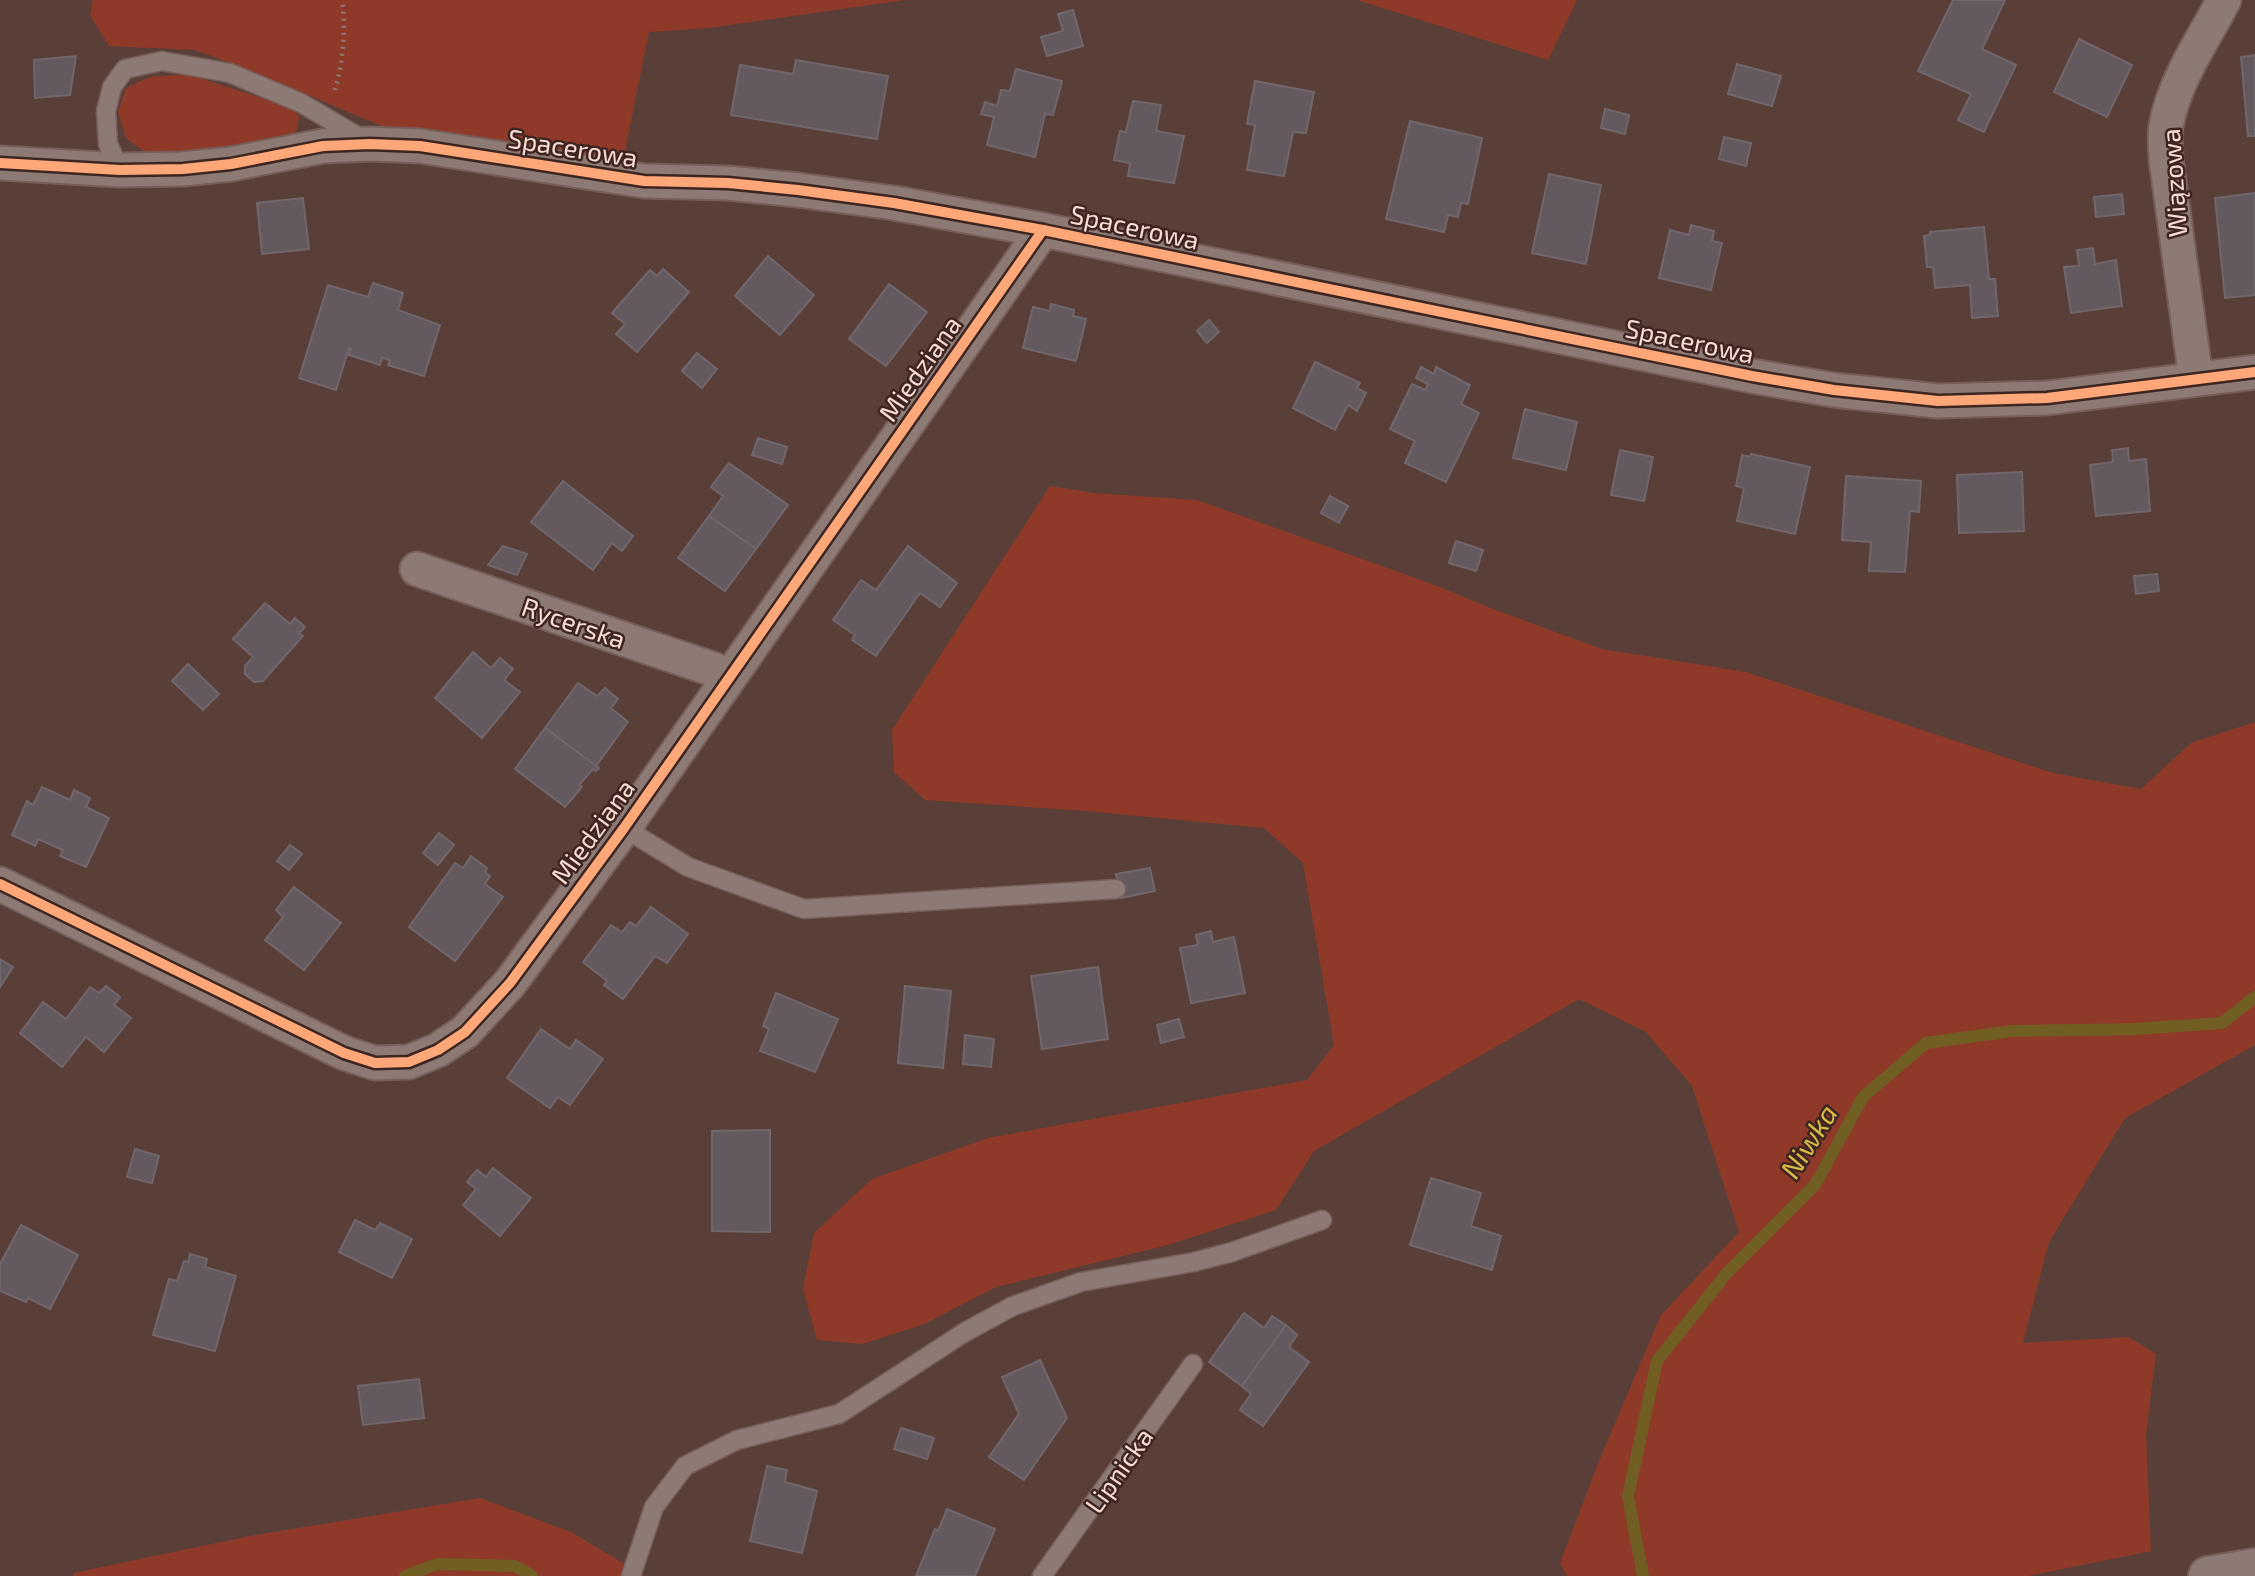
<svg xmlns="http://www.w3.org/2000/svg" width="2255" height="1576" font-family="'Exo 2',sans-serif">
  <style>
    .green { fill: #8f3a29 }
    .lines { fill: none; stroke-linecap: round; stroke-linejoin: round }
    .stream { stroke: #715e23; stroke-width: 12 }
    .building { fill: #64595e; stroke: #71666c; stroke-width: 2 }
    .service-casing { stroke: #775e59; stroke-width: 21 }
    .minor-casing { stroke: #775e59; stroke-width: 37 }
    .tertiary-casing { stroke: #775e59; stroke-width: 42 }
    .path { stroke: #8c7974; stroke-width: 4.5; stroke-dasharray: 2 5; stroke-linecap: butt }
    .service { stroke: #8e7a74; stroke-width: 18 }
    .minor { stroke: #8e7a74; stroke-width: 33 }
    .tertiary { stroke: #8e7a74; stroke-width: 38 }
    .cycleway-casing { stroke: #3d2621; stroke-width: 15 }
    .cycleway { stroke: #fea87a; stroke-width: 10 }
    .labels { text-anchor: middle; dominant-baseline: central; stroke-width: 5; stroke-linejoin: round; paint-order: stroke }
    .street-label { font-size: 26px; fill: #fcddd5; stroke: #3d2621 }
    .water-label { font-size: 28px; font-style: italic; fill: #dcbc47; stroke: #3d2621 }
  </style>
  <rect width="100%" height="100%" fill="#5a3f39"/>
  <g class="green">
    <polygon points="93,0 905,0 709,28 649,32 622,166 391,130 242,67 195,50 109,46 90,15"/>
    <polygon points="1357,0 1577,0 1548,60"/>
    <polygon points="187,74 293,108 299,117 297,129 290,139 250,151 152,157 126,138 118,112 126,88 150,77"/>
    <polygon points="1050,486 1093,493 1197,500 1432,584 1493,609 1602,649 1746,672 2053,773 2141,789 2191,743 2255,722 2255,1045 2125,1118 2049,1242 2023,1343 2128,1337 2156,1354 2146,1434 2151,1551 2028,1576 1567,1576 1560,1563 1599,1461 1661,1315 1739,1232 1692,1086 1646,1032 1579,999 1314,1151 1276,1210 1168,1245 996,1287 922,1325 862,1344 817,1340 803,1288 814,1233 872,1179 988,1138 1307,1080 1334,1045 1303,863 1264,828 1086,811 925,800 894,772 892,730"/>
    <polygon points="480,1498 571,1532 645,1576 73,1576 73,1573 250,1536"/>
  </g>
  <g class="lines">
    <g class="stream">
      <polyline points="405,1576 437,1564 515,1566 532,1576"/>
      <polyline points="1643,1576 1628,1496 1657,1361 1726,1274 1815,1185 1863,1097 1926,1043 2012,1031 2136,1029 2222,1023 2255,997"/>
    </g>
  </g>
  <g class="building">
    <polygon points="1953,0 2005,0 1982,49 2016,65 1984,132 1958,120 1971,94 1918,71"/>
    <polygon points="1073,10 1083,46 1047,56 1041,37 1063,31 1058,14"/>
    <polygon points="2079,39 2132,65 2107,117 2054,92"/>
    <polygon points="2255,55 2255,136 2248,136 2241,57"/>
    <polygon points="76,56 70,95 35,98 34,60"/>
    <polygon points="796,60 888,76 877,139 731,115 740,65 793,74"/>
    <polygon points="1737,64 1781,76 1772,106 1728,94"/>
    <polygon points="1016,69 1062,81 1053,115 1045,114 1035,157 987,145 994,117 981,114 985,102 997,106 1001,90 1010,91"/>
    <polygon points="1255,81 1314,92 1306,133 1293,132 1284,176 1247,170 1255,125 1247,124"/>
    <polygon points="1133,101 1161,105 1156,131 1184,136 1174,183 1128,176 1130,163 1114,160 1120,131 1126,132"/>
    <polygon points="1605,109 1629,115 1625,134 1601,128"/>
    <polygon points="1410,121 1482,138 1468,204 1461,203 1458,217 1448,215 1444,232 1386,219"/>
    <polygon points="1724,137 1751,143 1746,166 1719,159"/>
    <polygon points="1549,174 1601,185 1586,264 1532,253"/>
    <polygon points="2255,193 2255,295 2225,298 2215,198"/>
    <polygon points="2122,194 2124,214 2096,217 2094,197"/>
    <polygon points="303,198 309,249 262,254 257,203"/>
    <polygon points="1691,225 1714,231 1712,241 1722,243 1711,290 1659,278 1670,230 1689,235"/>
    <polygon points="1984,227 1989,279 1995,279 1998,316 1972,318 1970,285 1935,288 1933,267 1927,267 1924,236 1930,235 1930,232"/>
    <polygon points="2093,248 2095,264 2116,260 2122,306 2071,313 2064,267 2079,266 2077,250"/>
    <polygon points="768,256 814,295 780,335 735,296"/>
    <polygon points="663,269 689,292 637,352 616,334 625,324 612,313 650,270 657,276"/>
    <polygon points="373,283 403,293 398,310 440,325 424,376 388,365 390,360 382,358 380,365 349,355 351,349 349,348 336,390 299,378 328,285 368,297"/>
    <polygon points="889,284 927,312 886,366 849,339"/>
    <polygon points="1051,304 1074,310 1073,316 1086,319 1076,361 1023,348 1033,307 1050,311"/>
    <polygon points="1209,320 1219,332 1207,343 1197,331"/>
    <polygon points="697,353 717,369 702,388 682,371"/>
    <polygon points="1315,362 1360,383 1357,388 1366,393 1357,411 1348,405 1335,430 1293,408"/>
    <polygon points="1421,367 1434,374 1436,367 1470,385 1461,404 1479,413 1446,482 1405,463 1415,441 1390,429 1412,384 1425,390 1428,384 1416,378"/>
    <polygon points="1525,409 1577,422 1566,470 1513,458"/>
    <polygon points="758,438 787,447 782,464 752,455"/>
    <polygon points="2128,448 2129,461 2146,459 2150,511 2096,516 2090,465 2113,462 2112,450"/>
    <polygon points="1620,450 1653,457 1644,501 1611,495"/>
    <polygon points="1751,454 1810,467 1795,534 1737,521 1744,488 1736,486 1742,455 1750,457"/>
    <polygon points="729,463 788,505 756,549 709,516 723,496 711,487"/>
    <polygon points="2022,472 2024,531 1959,533 1957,475"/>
    <polygon points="1846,476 1921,481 1919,512 1910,511 1905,572 1869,571 1871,542 1842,540"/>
    <polygon points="563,481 633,536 622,551 612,543 593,570 531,522"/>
    <polygon points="1330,496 1348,506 1339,523 1321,513"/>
    <polygon points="709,516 756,549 725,591 678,558"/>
    <polygon points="1456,541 1483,550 1476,571 1449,563"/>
    <polygon points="503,546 527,554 517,575 488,565"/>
    <polygon points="908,546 957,583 940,607 920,593 876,656 852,640 855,635 833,620 861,580 876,590"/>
    <polygon points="2157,574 2159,591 2136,594 2134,576"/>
    <polygon points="265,603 290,624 295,618 305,627 299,633 303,636 263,681 254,682 245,674 245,666 253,657 233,639"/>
    <polygon points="473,652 491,668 500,658 513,669 504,680 520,692 482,738 435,698"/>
    <polygon points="188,664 219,694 203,710 172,681"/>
    <polygon points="578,683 597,696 605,688 618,699 611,708 628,722 596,766 545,728"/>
    <polygon points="545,728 599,768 596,771 593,769 579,785 582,787 565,807 515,769"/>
    <polygon points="42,787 70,800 74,790 90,798 86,807 109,818 86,867 60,856 63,850 38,839 35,846 12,835 27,801 33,805"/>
    <polygon points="439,833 454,845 438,865 423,853"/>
    <polygon points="290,845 302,854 289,870 277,861"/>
    <polygon points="471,856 487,868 485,872 490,876 485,884 503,897 455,961 409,927 455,863 463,868"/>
    <polygon points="1150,868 1155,891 1121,898 1116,874"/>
    <polygon points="294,887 341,923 304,970 265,940 283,917 276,910"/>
    <polygon points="651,907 688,934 667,963 655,956 623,999 604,985 607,981 583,962 611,925 622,932 630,922 636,926"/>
    <polygon points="1211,931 1213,942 1234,937 1245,993 1191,1003 1180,948 1198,945 1196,935"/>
    <polygon points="0,959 13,967 0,987"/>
    <polygon points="1098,967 1108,1039 1042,1049 1031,976"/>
    <polygon points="106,986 120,997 114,1005 131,1018 104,1052 86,1037 62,1067 20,1033 43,1002 66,1019 90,987 99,993"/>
    <polygon points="905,986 951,991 943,1068 898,1063"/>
    <polygon points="776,993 838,1019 815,1072 760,1051 769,1029 763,1026"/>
    <polygon points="1179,1019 1184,1037 1161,1043 1157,1025"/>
    <polygon points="541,1029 570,1049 576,1040 603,1059 570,1105 558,1097 550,1108 507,1078"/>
    <polygon points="965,1035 994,1039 991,1067 963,1064"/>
    <polygon points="770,1130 770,1232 712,1231 712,1131"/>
    <polygon points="135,1149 159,1156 152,1183 127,1177"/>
    <polygon points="493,1168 531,1198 500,1236 463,1205 476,1189 467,1182 477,1170 486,1177"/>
    <polygon points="1431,1178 1481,1193 1471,1226 1501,1236 1492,1270 1410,1245"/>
    <polygon points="355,1220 375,1230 380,1223 412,1239 392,1278 339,1252"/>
    <polygon points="21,1225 78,1255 50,1309 28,1298 26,1302 0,1291 0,1264"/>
    <polygon points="190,1254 207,1259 205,1267 236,1276 215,1351 153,1335 169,1279 177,1281 184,1261 188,1262"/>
    <polygon points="1244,1313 1264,1328 1272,1316 1286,1325 1242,1386 1209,1362"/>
    <polygon points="1286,1325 1297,1335 1289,1347 1309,1362 1263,1426 1240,1410 1251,1394 1242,1386"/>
    <polygon points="1040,1360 1067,1418 1024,1480 989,1457 1019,1414 1002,1377"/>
    <polygon points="419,1379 424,1418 363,1425 358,1386"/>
    <polygon points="901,1428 934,1438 927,1459 894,1449"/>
    <polygon points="767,1466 787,1470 785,1482 817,1491 802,1553 750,1541"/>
    <polygon points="947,1509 995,1529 975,1576 916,1576 935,1529 938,1531"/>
  </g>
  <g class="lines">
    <defs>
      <g id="service">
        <polyline points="120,170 108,144 106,111 112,87 125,69 162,61 230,73 301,103 364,140"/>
        <polyline points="624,828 688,867 804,909 1116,889"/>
        <polyline points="631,1576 654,1507 685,1466 737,1440 839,1414 965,1332 1013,1306 1081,1282 1194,1262 1232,1252 1322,1220"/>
        <polyline points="1042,1576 1193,1364"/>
      </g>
      <g id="minor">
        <polyline points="0,163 120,170 183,169 231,164 323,146 370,144 420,146 644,181 728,183 798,190 894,203 1043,230 1752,376 1834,390 1938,401 2047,398 2255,372"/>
        <path d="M 2196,379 L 2166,159 C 2166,149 2164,137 2166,126 C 2174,81 2203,40 2224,0"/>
        <polyline points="417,569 730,675"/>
        <polyline points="0,884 344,1053 375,1063 409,1062 438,1050 465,1032 510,983 624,828 1043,230"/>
      </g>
      <polyline id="tertiary" points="2208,1576 2255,1568"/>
    </defs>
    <use href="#service" class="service-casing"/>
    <use href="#minor" class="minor-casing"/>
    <use href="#tertiary" class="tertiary-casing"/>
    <path class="path" d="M 335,90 C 343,62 346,29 342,0"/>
    <use href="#service" class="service"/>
    <use href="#minor" class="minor"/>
    <use href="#tertiary" class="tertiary"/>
    <defs>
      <g id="cycleway">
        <polyline points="0,163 120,170 183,169 231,164 323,146 370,144 420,146 644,181 728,183 798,190 894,203 1043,230 1752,376 1834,390 1938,401 2047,398 2255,372"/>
        <polyline points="0,884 344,1053 375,1063 409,1062 438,1050 465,1032 510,983 624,828 1043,230"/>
      </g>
    </defs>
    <use href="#cycleway" class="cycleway-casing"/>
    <use href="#cycleway" class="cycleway"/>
  </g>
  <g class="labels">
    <g class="street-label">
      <text transform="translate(573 147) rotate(9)">Spacerowa</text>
      <text transform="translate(2173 183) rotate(-94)">Wiązowa</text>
      <text transform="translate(1135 226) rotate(12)">Spacerowa</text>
      <text transform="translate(1690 340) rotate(12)">Spacerowa</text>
      <text transform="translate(919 368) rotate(-55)">Miedziana</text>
      <text transform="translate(574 622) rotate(19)">Rycerska</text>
      <text transform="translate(592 831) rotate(-54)">Miedziana</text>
      <text transform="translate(1118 1470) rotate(-55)">Lipnicka</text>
    </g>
    <g class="water-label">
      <text transform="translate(1808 1141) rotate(-58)">Niwka</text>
    </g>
  </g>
</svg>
